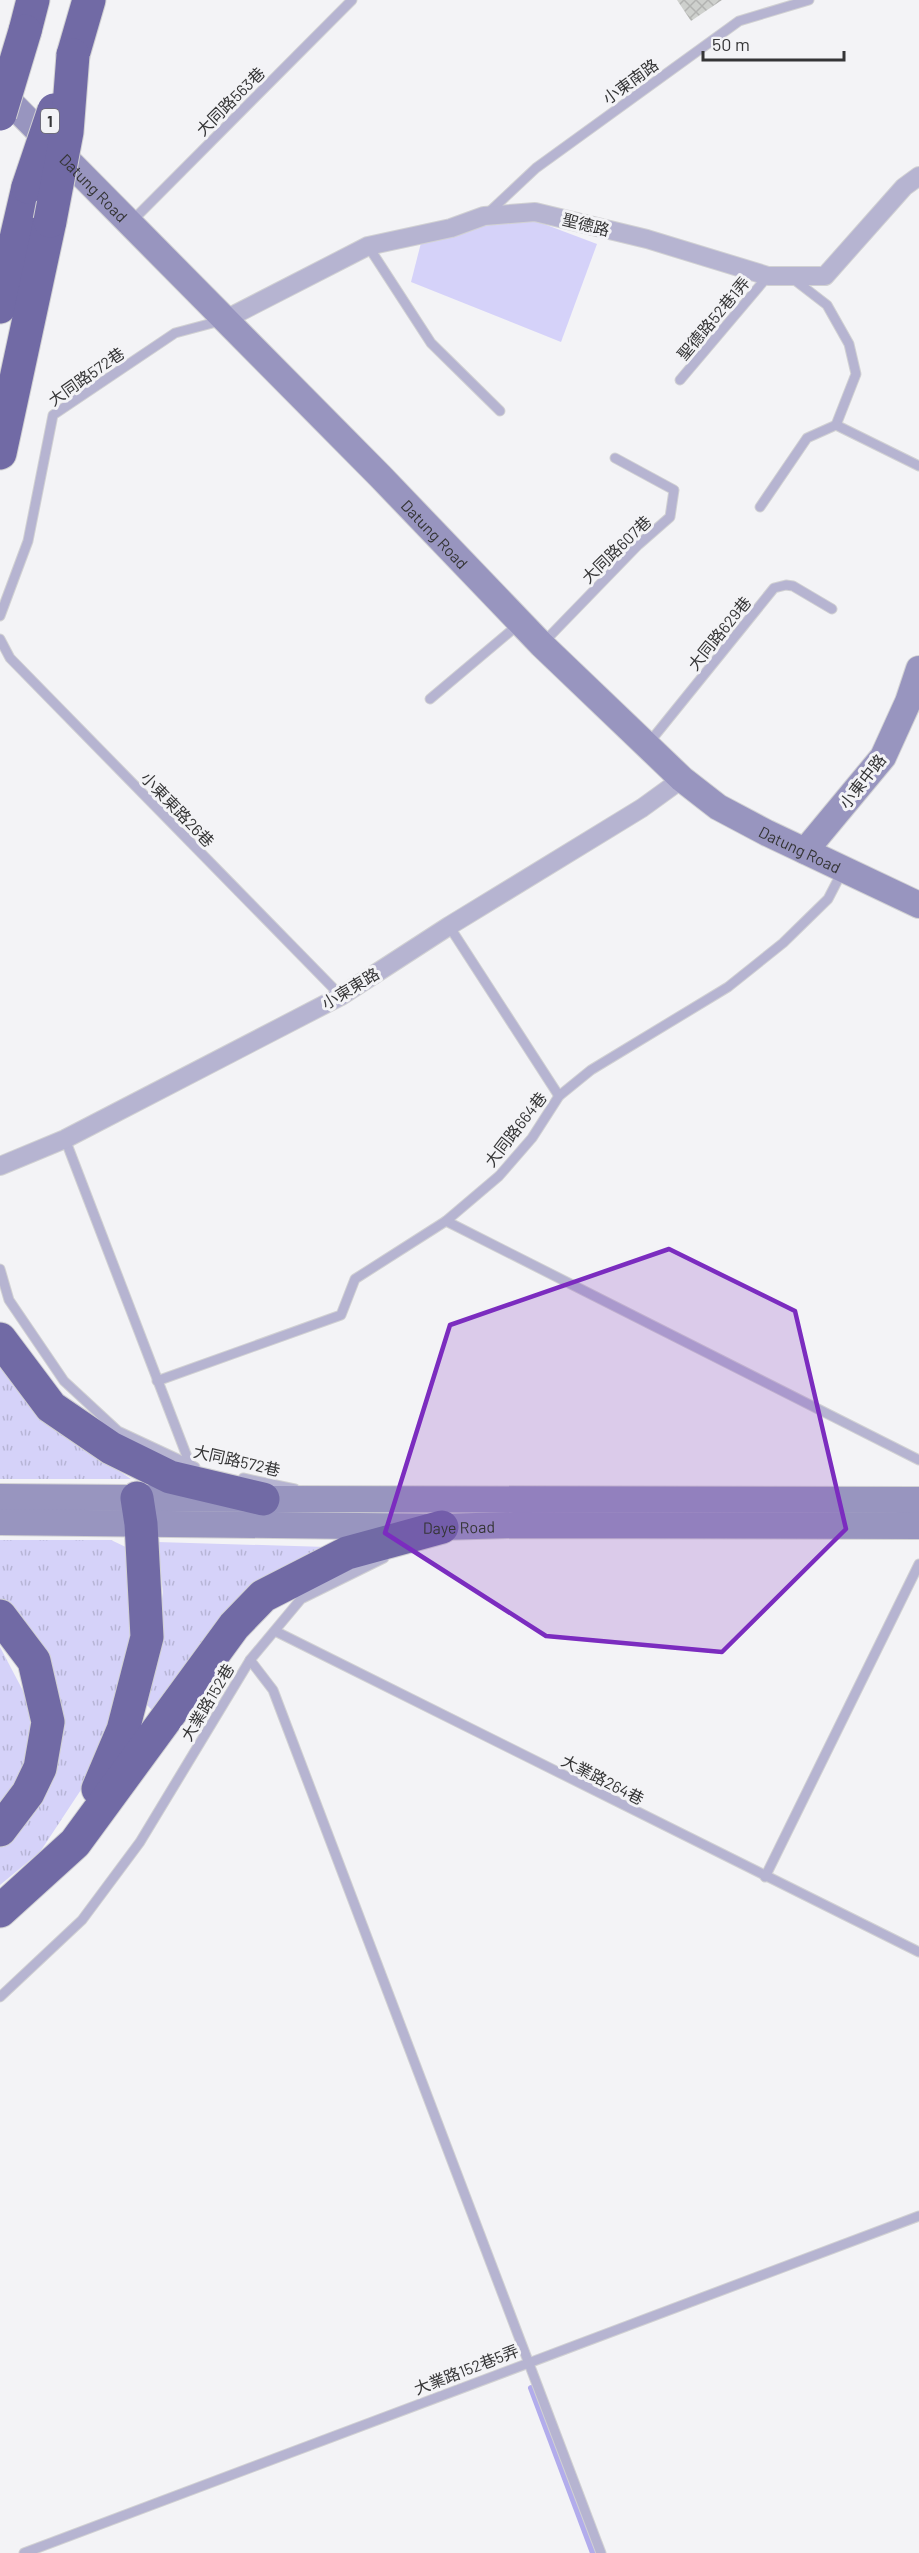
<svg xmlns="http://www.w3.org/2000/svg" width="919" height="2553" font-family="Barlow,'Noto Sans TC',sans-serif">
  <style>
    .grass { fill: url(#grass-tufts) }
    .park { fill: #d5d2f9 }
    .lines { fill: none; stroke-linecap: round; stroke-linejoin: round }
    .stream { stroke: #b2acec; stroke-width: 6 }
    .building { fill: url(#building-cross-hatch) }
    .lane-casing { stroke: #d1d1d3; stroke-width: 11 }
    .street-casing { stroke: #d1d1d3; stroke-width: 20 }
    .secondary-casing { stroke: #d1d1d3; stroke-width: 28 }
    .highway-casing { stroke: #d1d1d3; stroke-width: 35 }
    .lane { stroke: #b6b4d1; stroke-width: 9 }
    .street { stroke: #b6b4d1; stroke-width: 18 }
    .secondary { stroke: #9895bf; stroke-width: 26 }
    .highway { stroke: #716aa5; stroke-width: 33 }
    .highway-bridge-casing { stroke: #d1d1d3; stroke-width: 35; stroke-linecap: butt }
    .highway-bridge { stroke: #716aa5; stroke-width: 33 }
    .marked { fill: #7b2cbf; fill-opacity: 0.2; stroke: #7b2cbf; stroke-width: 4.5; stroke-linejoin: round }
    .labels { text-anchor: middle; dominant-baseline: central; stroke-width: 6; stroke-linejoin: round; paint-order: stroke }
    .shield { fill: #f3f3f6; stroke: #6e6e70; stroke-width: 1.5 }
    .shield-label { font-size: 15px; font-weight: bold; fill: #353536 }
    .street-label { font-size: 16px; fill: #353536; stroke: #f3f3f6 }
  </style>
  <defs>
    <pattern id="grass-tufts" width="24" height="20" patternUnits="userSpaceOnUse" patternTransform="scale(1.5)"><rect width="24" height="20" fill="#d5d2f9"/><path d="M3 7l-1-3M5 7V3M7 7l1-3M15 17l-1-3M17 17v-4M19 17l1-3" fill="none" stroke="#b7b5d6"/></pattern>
    <pattern id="building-cross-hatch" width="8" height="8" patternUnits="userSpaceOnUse" patternTransform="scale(1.5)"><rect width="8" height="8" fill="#ced0cd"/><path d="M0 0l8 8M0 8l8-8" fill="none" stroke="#b2b3b1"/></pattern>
  </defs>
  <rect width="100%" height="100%" fill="#f3f3f6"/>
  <g class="grass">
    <polygon points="0,1355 69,1437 131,1479 0,1479"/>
    <polygon points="0,1540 111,1540 130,1549 130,1640 98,1764 40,1852 0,1885 0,1839 55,1760 0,1601"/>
    <polygon points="157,1542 327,1547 226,1610 152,1710 145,1703 163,1593"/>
    <polygon points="0,1647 30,1704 30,1754 6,1802 0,1807"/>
  </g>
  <polygon class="park" points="518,221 536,221 597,244 561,342 411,282 422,239 469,228"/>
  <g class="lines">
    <polyline class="stream" points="531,2388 593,2553"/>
  </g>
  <polygon class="building" points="677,0 722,0 691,21"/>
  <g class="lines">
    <defs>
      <g id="lane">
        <polyline points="486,215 536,168 739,21 809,0"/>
        <polyline points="132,221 352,0"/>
        <polyline points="368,246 431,343 500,411"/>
        <polyline points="792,278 827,305 849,344 856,374 836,425"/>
        <polyline points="680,380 768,276"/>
        <polyline points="836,425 919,466"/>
        <polyline points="760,507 807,438 836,425"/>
        <polyline points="0,616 28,541 53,415 175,333 220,321"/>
        <polyline points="0,639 10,658 341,996"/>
        <polyline points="543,643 638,545 670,517 674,490 615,458"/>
        <polyline points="430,699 519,624"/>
        <polyline points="648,744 774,588 786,585 793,586 832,609"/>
        <polyline points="449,926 559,1096"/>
        <polyline points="65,1139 191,1467"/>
        <polyline points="446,1221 919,1460"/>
        <polyline points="0,1269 9,1300 64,1381 118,1431 195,1467"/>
        <polyline points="157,1381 341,1315 355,1279 446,1221 499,1176 532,1138 559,1096 591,1070 728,987 783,943 828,899 843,870"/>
        <polyline points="243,1478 295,1489"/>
        <polyline points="275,1631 919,1952"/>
        <polyline points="250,1660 273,1690 601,2553"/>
        <polyline points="765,1877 919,1564"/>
        <polyline points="0,1997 82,1920 140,1842 250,1660 301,1599 384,1558"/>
        <polyline points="24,2553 919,2216"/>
      </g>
      <g id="street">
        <polyline points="226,319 368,246 451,228 484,216 535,212 647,239 768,276 825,276 904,187 919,176"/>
        <polyline points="0,1166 65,1139 341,996 449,926 642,808 682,779"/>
      </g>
      <g id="secondary">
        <path id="s1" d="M 0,92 L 380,476 L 542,645 L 682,779 L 718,807 L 767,833 L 919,905"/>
        <polyline points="805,851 883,757 908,702 919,669"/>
        <polyline points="0,1497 263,1499 919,1500"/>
        <path id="s2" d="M 0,1522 L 442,1527 L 514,1525 L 919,1526"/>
      </g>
      <g id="highway">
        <polyline points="25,31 33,0"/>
        <polyline points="73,55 89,0"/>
        <polyline points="0,307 28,187"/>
        <polyline points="0,453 50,221"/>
        <polyline points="0,1339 51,1407 111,1448 170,1477 263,1499"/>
        <polyline points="0,1616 34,1661 48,1722 40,1768 28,1793 0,1830"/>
        <polyline points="98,1789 123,1730 147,1637 141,1524 137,1498"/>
        <polyline points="0,1911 75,1843 234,1626 263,1596 347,1553 442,1527"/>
      </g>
    </defs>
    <use href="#lane" class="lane-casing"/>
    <use href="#street" class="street-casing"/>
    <use href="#secondary" class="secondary-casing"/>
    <use href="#highway" class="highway-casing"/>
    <use href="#lane" class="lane"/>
    <use href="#street" class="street"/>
    <use href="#secondary" class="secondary"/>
    <use href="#highway" class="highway"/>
    <defs>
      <g id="highway-bridge">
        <polyline points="0,114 25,31"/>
        <polyline points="28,187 54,110"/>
        <polyline points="50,221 67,132 73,55"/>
      </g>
    </defs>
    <use href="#highway-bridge" class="highway-bridge-casing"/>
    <use href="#highway-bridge" class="highway-bridge"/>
  </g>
  <path class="marked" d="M 669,1249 L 795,1311 L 846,1529 L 722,1652 L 546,1636 L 385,1533 L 450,1325 Z"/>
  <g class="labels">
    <rect class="shield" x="41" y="109" width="18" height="24" rx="4.5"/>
    <g class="shield-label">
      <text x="50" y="121">1</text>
    </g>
    <g class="street-label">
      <text transform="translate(630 81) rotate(-36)">小東南路</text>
      <text transform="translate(230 101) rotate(-45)">大同路563巷</text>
      <text stroke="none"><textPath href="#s1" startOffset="134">Datung Road</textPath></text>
      <text transform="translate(586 224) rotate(14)">聖德路</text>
      <text transform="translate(713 318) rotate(-50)">聖德路52巷1弄</text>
      <text transform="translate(86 376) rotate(-35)">大同路572巷</text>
      <text stroke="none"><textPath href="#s1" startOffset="620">Datung Road</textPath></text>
      <text transform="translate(616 549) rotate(-44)">大同路607巷</text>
      <text transform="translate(719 633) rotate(-51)">大同路629巷</text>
      <text transform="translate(862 781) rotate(-52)">小東中路</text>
      <text transform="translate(178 809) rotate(46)">小東東路26巷</text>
      <text stroke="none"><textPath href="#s1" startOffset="1106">Datung Road</textPath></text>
      <text transform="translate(350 988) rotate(-31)">小東東路</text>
      <text transform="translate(515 1129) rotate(-52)">大同路664巷</text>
      <text transform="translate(237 1460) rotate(13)">大同路572巷</text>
      <text stroke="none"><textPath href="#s2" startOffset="459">Daye Road</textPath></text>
      <text transform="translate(207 1702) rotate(-59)">大業路152巷</text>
      <text transform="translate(603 1779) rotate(27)">大業路264巷</text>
      <text transform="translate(466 2369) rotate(-21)">大業路152巷5弄</text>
    </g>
  </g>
  <path d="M703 51v9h141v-9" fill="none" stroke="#353536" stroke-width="3"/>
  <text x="712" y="51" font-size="18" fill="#353536" stroke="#f3f3f6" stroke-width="4.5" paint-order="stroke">50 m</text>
</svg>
